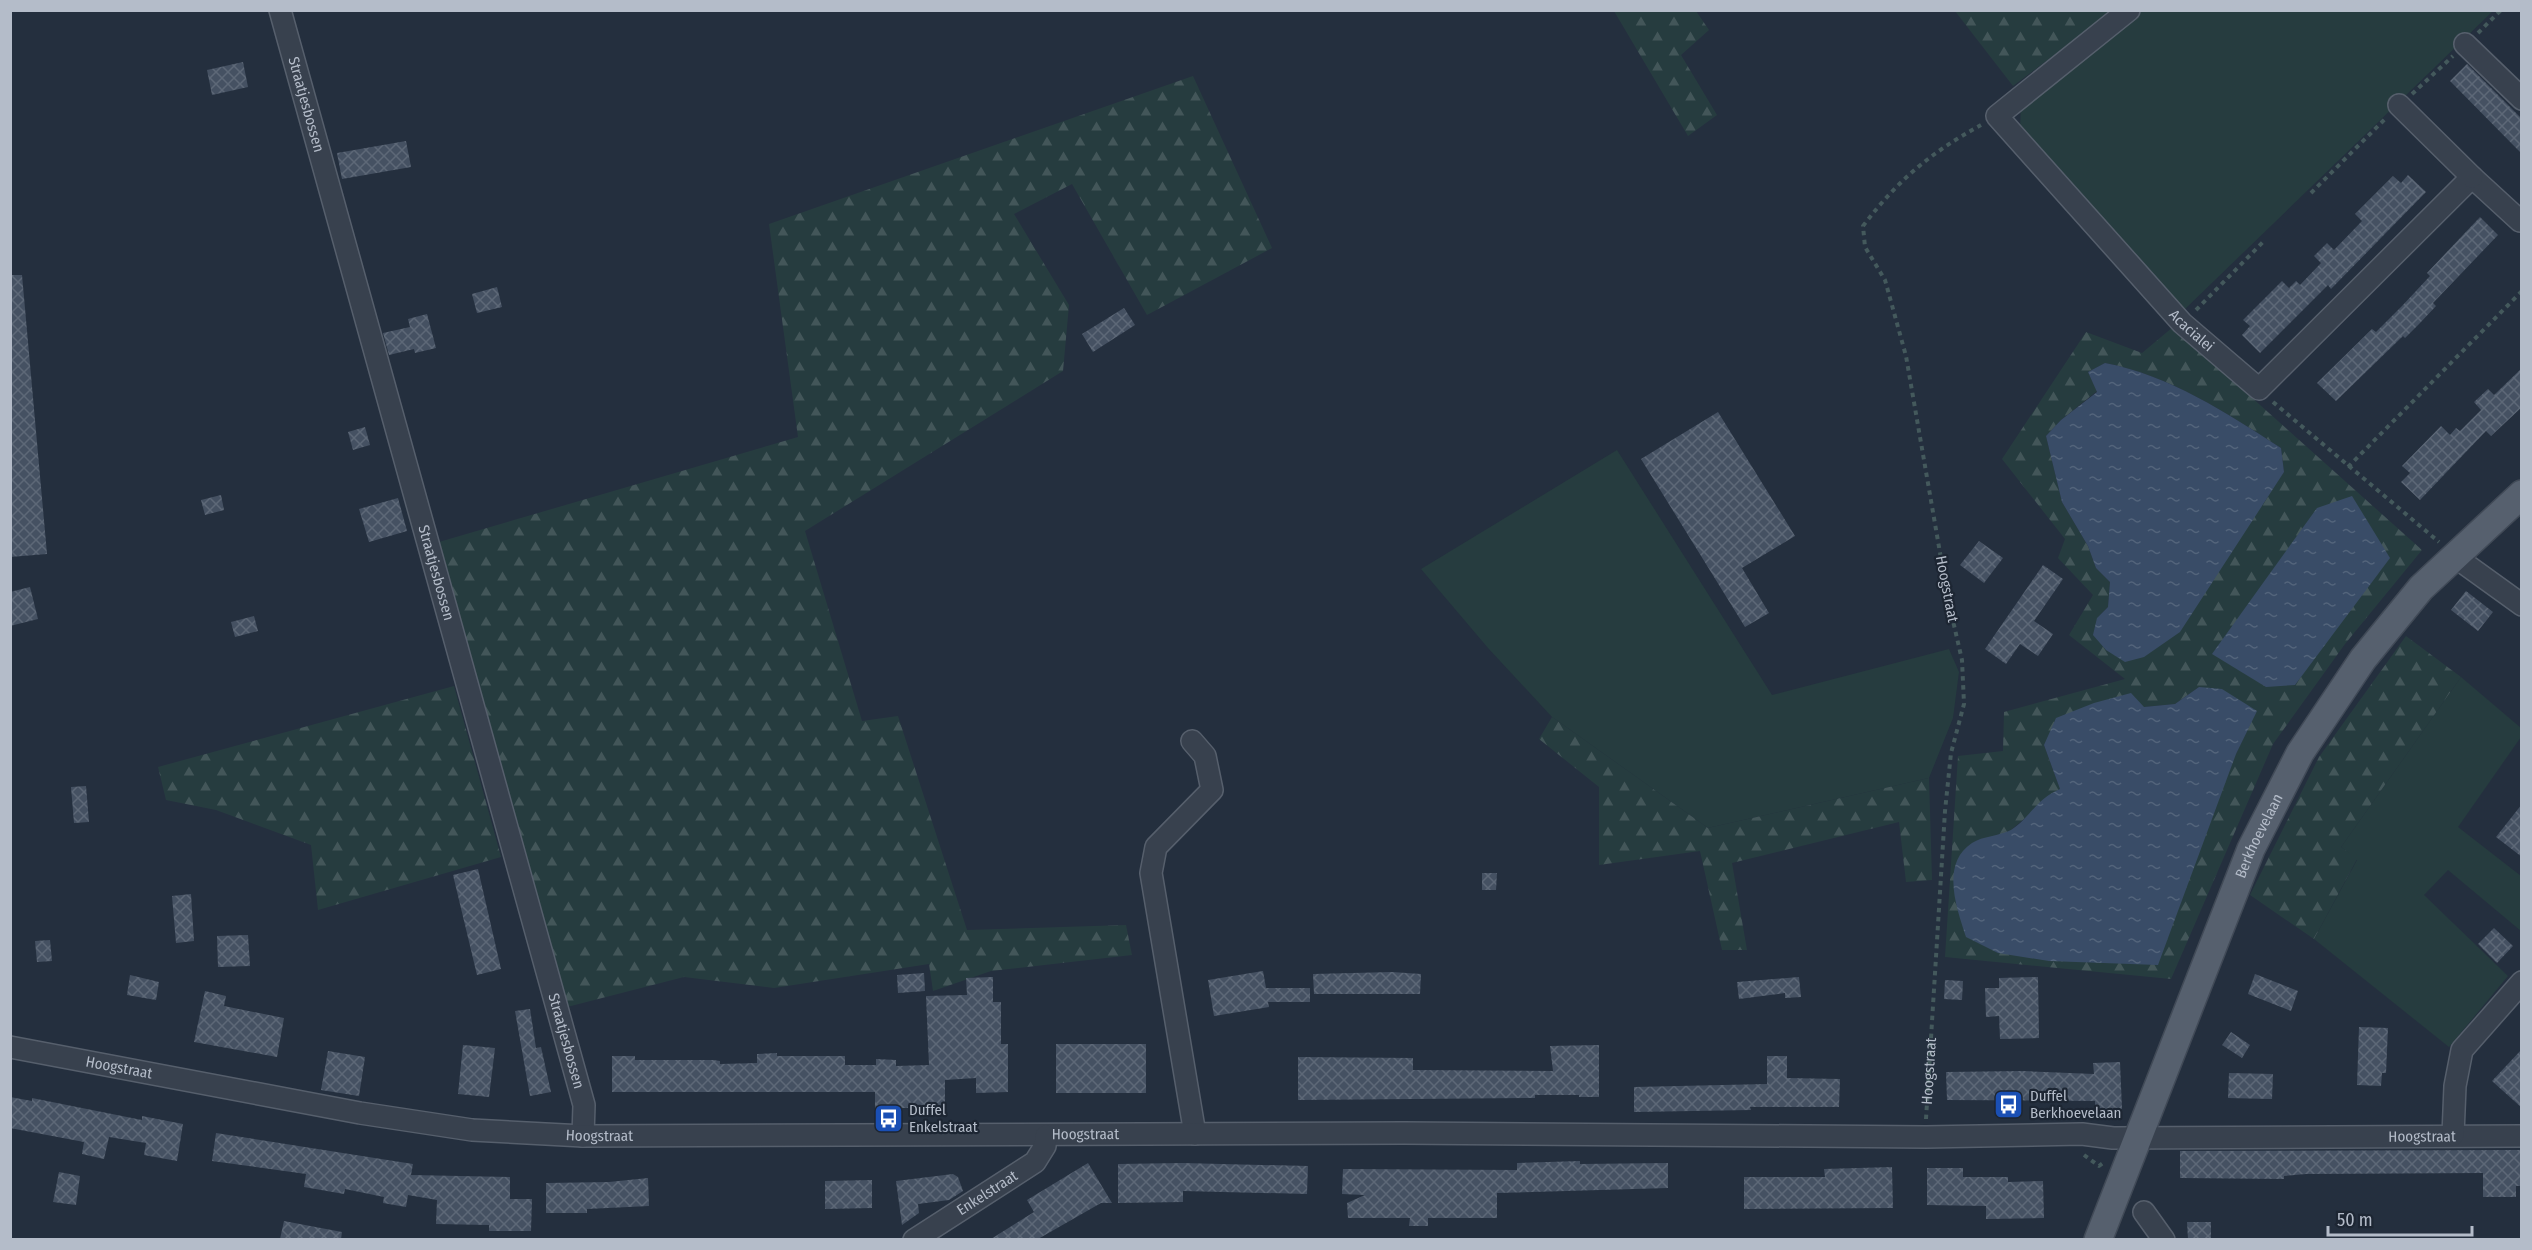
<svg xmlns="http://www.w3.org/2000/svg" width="2532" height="1250" font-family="'Fira Sans Condensed',sans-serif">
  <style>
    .green { fill: #263c3f }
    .forest { fill: url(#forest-firs); fill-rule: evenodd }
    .water { fill: url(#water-ripples) }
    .building { fill: url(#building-cross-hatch) }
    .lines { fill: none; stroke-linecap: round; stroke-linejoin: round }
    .minor-casing { stroke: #565f6c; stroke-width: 24 }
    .major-casing { stroke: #414a57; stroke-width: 30 }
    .path { stroke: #44595c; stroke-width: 4; stroke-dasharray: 4.5 4.5; stroke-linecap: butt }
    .minor { stroke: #38414e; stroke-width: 21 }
    .major { stroke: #56606e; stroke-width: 27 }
    .labels { text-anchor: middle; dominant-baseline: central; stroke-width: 4.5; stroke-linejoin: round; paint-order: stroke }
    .street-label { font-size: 15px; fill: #b4bcc9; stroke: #1d2633 }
    .poi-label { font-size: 15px; fill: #b4bcc9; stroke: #1d2633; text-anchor: start }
  </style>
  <defs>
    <pattern id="forest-firs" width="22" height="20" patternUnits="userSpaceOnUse" patternTransform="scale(1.5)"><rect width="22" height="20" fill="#263c3f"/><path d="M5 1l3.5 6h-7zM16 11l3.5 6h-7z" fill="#435659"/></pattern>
    <pattern id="water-ripples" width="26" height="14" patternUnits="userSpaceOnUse" patternTransform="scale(1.5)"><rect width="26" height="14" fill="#394c67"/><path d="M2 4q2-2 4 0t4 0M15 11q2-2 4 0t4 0" fill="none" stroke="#53647b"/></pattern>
    <pattern id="building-cross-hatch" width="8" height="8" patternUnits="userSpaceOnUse" patternTransform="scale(1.5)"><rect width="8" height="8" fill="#455162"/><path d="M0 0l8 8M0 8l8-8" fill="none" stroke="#5d6877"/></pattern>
  </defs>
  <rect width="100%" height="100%" fill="#242f3e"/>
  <g class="green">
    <polygon points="2136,11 2493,11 2183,311 2020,131 2021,100"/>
    <polygon points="1617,450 1772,695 1949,649 1959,672 1953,718 1929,778 1708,828 1552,717 1488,648 1421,569"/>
    <polygon points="2461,677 2521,728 2521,737 2458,827 2521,876 2521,931 2448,870 2424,895 2508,976 2449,1047 2314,939 2357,860 2341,847"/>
  </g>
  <g class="forest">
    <polygon points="1614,11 1696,11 1709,30 1681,55 1717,115 1688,136"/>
    <polygon points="1955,11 2113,11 2013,86"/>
    <polygon points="1193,76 1272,248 1147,315 1072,184 1014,214 1069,305 1063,371 805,531 862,721 898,716 967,930 1126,925 1132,955 991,971 933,991 929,964 774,988 684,977 567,1007 439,542 798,437 769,224"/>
    <path d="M 2173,327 L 2422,550 L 2345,644 L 2273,744 L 2171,979 L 1945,957 L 1958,756 L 2003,751 L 2004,712 L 2125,679 L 2069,635 L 2093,595 L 2058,558 L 2065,539 L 2002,459 L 2086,332 L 2142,353 ZM 2105,363 C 2169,375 2227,413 2281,448 L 2284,472 L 2251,519 L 2097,618 L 2108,607 L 2110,582 L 2096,568 L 2088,546 L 2062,502 L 2046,436 L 2061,420 L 2097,391 L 2088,372 ZM 2199,687 L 2256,711 L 2236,754 L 1971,843 L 2012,829 L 2060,789 L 2044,745 L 2144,707 L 2175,704 Z"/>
    <polygon points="2406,636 2461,677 2341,847 2357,859 2314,939 2250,895 2319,757"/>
    <polygon points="454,686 501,857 318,910 311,845 216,810 166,800 158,767"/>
    <polygon points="1552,717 1708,828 1929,778 1932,880 1906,882 1899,822 1732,863 1747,950 1722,950 1700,851 1599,865 1599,787 1539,739"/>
  </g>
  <g class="water">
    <path d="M 2105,363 C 2169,375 2227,413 2281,448 L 2284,472 L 2180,632 L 2144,657 L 2125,662 L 2106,650 L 2093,635 L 2097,618 L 2108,607 L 2110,582 L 2096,568 L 2088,546 L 2062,502 L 2046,436 L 2061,420 L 2097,392 L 2088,372 Z"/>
    <polygon points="2352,496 2390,558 2295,685 2266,687 2212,654 2317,508"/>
    <path d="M 2199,687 L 2222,689 L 2257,711 L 2236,754 L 2158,965 L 2049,961 L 1998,953 L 1966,937 C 1957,909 1940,864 1972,843 C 1983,836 1999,836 2011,830 C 2030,818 2036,799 2060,789 L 2044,745 L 2056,718 L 2094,703 L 2131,693 L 2144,707 L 2175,704 Z"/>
  </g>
  <g class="building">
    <polygon points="243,62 248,87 212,95 207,70"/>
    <polygon points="2467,64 2522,119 2522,154 2450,81"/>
    <polygon points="406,141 411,167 342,179 337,153"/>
    <polygon points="2408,175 2426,192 2331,289 2328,285 2260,353 2242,335 2250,326 2243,320 2282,281 2289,288 2296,281 2300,285 2321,263 2314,256 2327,243 2334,250 2362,221 2355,214 2393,176 2401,183"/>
    <polygon points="2480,217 2498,235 2433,303 2436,306 2420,323 2405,338 2403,336 2336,401 2317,383 2372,329 2376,332 2402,306 2430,276 2427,273"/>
    <polygon points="10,275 22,275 47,554 10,557"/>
    <polygon points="497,287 502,307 477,313 472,294"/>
    <polygon points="1124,308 1135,325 1093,352 1082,334"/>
    <polygon points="427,314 436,348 415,353 414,349 389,355 383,333 410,327 408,319"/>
    <polygon points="2522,368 2522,407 2491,436 2486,431 2420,500 2401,482 2410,473 2402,466 2441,426 2450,435 2456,428 2460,431 2481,410 2474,402 2488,389 2494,395"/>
    <polygon points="1718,412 1795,536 1742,568 1769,613 1745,627 1641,459"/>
    <polygon points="365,427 370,445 353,450 348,432"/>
    <polygon points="221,495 224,510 205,515 201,500"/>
    <polygon points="398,498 407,531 369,542 359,509"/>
    <polygon points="1979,541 2003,558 1984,583 1960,565"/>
    <polygon points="2043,565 2063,579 2034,621 2053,634 2038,656 2020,644 2006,664 1985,649"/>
    <polygon points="30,587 38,619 10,626 10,592"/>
    <polygon points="2466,591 2493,612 2478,631 2451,610"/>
    <polygon points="254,616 258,631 235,637 231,622"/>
    <polygon points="86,786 89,822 74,823 71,787"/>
    <polygon points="2522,804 2522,857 2496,837"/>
    <polygon points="478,869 501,969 477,975 453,875"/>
    <polygon points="1482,873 1497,873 1496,890 1482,890"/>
    <polygon points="191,894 194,941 176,943 172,896"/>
    <polygon points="2494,928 2513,946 2497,963 2478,944"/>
    <polygon points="248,935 250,966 218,967 217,936"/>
    <polygon points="50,940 52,961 37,962 35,941"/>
    <polygon points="1263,971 1266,988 1310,988 1310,1002 1268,1002 1269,1007 1214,1016 1208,980"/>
    <polygon points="1392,972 1421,974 1420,994 1314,994 1313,974"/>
    <polygon points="924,973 925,991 898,993 897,975"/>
    <polygon points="2255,974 2298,991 2291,1011 2248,994"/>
    <polygon points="130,975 159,982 156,1000 127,995"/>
    <polygon points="993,977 993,1002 1001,1002 1001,1044 1008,1044 1008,1092 976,1093 976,1078 945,1080 945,1108 875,1108 875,1092 612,1092 612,1056 635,1056 635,1060 713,1060 720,1061 720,1064 757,1063 757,1054 777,1053 777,1056 845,1056 845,1065 876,1065 876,1059 896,1060 896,1066 929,1065 926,996 967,995 966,978"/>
    <polygon points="1799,977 1801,997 1785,998 1785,993 1739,999 1737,982"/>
    <polygon points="2038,977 2039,1038 2000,1039 1999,1016 1986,1017 1985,988 1999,988 1999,978"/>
    <polygon points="1945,980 1963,981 1962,1000 1944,999"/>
    <polygon points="205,991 226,996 224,1006 284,1018 277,1057 194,1042"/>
    <polygon points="530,1009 536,1048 541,1047 551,1092 530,1096 515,1011"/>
    <polygon points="2359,1027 2388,1028 2386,1073 2382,1073 2381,1086 2357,1085"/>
    <polygon points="2231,1032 2250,1045 2242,1058 2222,1045"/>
    <rect x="1056" y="1044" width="90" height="49"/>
    <polygon points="463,1045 495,1048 489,1097 458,1094"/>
    <polygon points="1599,1045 1599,1097 1579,1097 1579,1095 1535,1095 1535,1098 1298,1100 1298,1057 1413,1058 1413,1070 1553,1071 1550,1046"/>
    <polygon points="2522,1049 2522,1108 2492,1081"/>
    <polygon points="328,1051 365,1057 359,1096 321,1090"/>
    <polygon points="1767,1056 1787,1056 1787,1078 1840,1079 1839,1107 1750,1107 1751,1110 1634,1112 1634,1087 1767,1084"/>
    <polygon points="2120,1062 2122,1109 2095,1110 2095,1101 1947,1100 1946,1072 2023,1071 2094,1074 2093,1063"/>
    <polygon points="2229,1073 2273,1074 2272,1099 2228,1098"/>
    <polygon points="10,1097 32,1101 32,1098 142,1120 142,1116 183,1124 177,1161 144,1155 146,1143 109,1137 104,1159 82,1154 84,1142 10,1128"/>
    <polygon points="216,1133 413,1164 411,1175 510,1177 510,1199 532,1199 531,1231 489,1231 489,1225 436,1224 437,1200 408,1195 406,1207 383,1203 384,1197 345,1189 344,1194 304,1187 306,1174 212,1161"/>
    <polygon points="2522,1150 2522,1186 2516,1186 2516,1197 2483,1197 2483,1173 2306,1174 2284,1176 2284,1179 2180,1178 2180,1151"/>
    <polygon points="1580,1161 1580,1164 1668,1163 1668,1188 1497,1193 1497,1218 1428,1218 1428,1226 1409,1226 1410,1218 1348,1218 1347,1203 1365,1195 1342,1194 1343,1169 1517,1170 1517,1163"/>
    <polygon points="1088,1163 1112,1203 1101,1203 1038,1239 991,1239 1034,1212 1027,1200"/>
    <polygon points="1182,1163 1308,1166 1307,1194 1183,1191 1183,1202 1118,1203 1118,1164"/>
    <polygon points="1892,1167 1893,1208 1744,1209 1744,1177 1825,1177 1824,1169"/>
    <polygon points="1927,1168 1963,1168 1963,1177 2008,1177 2008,1182 2043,1181 2044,1218 1986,1219 1986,1206 1927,1205"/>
    <polygon points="59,1172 80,1176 76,1205 53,1202"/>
    <polygon points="953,1174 958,1177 963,1191 949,1200 918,1204 919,1213 902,1225 896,1181"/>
    <polygon points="648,1178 649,1206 587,1209 587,1213 546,1213 546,1183 609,1182"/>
    <polygon points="872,1180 872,1208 825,1209 825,1181"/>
    <polygon points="284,1221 342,1232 341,1239 280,1239"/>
    <polygon points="2187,1222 2211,1222 2211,1239 2188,1239"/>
  </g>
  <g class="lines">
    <defs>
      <g id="minor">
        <path id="s2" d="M 280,10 L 584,1105 L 583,1136"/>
        <path id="s3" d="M 2129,10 L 1997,116 L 2182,323 L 2259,389 L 2472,177 L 2520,221 L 2522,219"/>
        <polyline points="2465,44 2522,99"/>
        <polyline points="2399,105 2472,177"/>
        <polyline points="2454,556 2522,605"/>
        <polyline points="1192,741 1205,756 1212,790 1156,847 1151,873 1195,1134"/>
        <path id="s4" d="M 10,1047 L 360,1113 L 472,1130 L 583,1136 L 1404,1133 L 1926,1137 L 2082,1134 L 2113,1138 L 2522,1136"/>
        <polyline points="2453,1135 2455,1086 2462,1050 2522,982"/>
        <polyline points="2144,1212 2164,1240"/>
        <path id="s5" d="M 914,1240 L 1035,1162 L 1045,1146 L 1046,1136"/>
      </g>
      <g id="major">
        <path id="s6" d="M 2098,1240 L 2251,849 L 2300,753 L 2363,659 L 2421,588 L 2522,494"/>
      </g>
    </defs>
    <use href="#minor" class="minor-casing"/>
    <use href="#major" class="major-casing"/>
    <g class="path">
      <polyline points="2478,33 2501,10"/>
      <polyline points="2412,94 2453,56"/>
      <polyline points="2311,193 2387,117"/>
      <polyline points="2196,310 2263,242"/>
      <polyline points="2273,402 2439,542"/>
      <polyline points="2348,467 2522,291"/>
      <path id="s1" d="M 1926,1119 L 1945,811 L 1951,753 L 1964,704 L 1962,660 L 1948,599 L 1906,356 L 1885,280 L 1865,247 L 1863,226 C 1898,180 1930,153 1981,125"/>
      <polyline points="2084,1155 2099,1166 2103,1163"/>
    </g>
    <use href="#minor" class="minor"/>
    <use href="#major" class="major"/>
  </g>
  <defs>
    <symbol id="bus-square" viewBox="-11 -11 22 22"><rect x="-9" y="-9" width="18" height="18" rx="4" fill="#1a4fb4" stroke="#1d2633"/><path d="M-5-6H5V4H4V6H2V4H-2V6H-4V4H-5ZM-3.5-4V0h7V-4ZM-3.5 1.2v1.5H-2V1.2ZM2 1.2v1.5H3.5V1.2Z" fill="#fff"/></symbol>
  </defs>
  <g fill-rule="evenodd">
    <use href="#bus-square" x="1992" y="1088" width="33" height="33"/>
    <use href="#bus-square" x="872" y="1102" width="33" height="33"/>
  </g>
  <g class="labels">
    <g class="street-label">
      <text stroke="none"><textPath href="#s2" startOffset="98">Straatjesbossen</textPath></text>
      <text stroke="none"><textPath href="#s3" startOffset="459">Acacialei</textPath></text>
      <text stroke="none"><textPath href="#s2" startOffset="584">Straatjesbossen</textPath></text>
      <text transform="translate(1947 589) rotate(79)">Hoogstraat</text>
      <text stroke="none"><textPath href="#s6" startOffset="435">Berkhoevelaan</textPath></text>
      <text stroke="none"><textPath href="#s2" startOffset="1070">Straatjesbossen</textPath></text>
      <text stroke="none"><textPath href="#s4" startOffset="111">Hoogstraat</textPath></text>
      <text stroke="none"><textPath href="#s1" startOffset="48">Hoogstraat</textPath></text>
      <text stroke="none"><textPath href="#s4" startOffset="597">Hoogstraat</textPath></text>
      <text stroke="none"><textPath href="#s4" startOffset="1083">Hoogstraat</textPath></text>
      <text stroke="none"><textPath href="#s4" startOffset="2420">Hoogstraat</textPath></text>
      <text stroke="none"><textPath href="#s5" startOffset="87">Enkelstraat</textPath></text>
    </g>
    <g class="poi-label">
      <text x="2030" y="1096">Duffel<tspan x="2030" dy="17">Berkhoevelaan</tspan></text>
      <text x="909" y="1110">Duffel<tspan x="909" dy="17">Enkelstraat</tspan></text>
    </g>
  </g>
  <rect width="2532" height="1250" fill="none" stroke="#b4bcc9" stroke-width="24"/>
  <path d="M2328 1226v9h144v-9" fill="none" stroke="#b4bcc9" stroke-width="3"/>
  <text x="2337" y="1226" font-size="18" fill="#b4bcc9" stroke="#1d2633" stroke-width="4.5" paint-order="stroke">50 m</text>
</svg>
